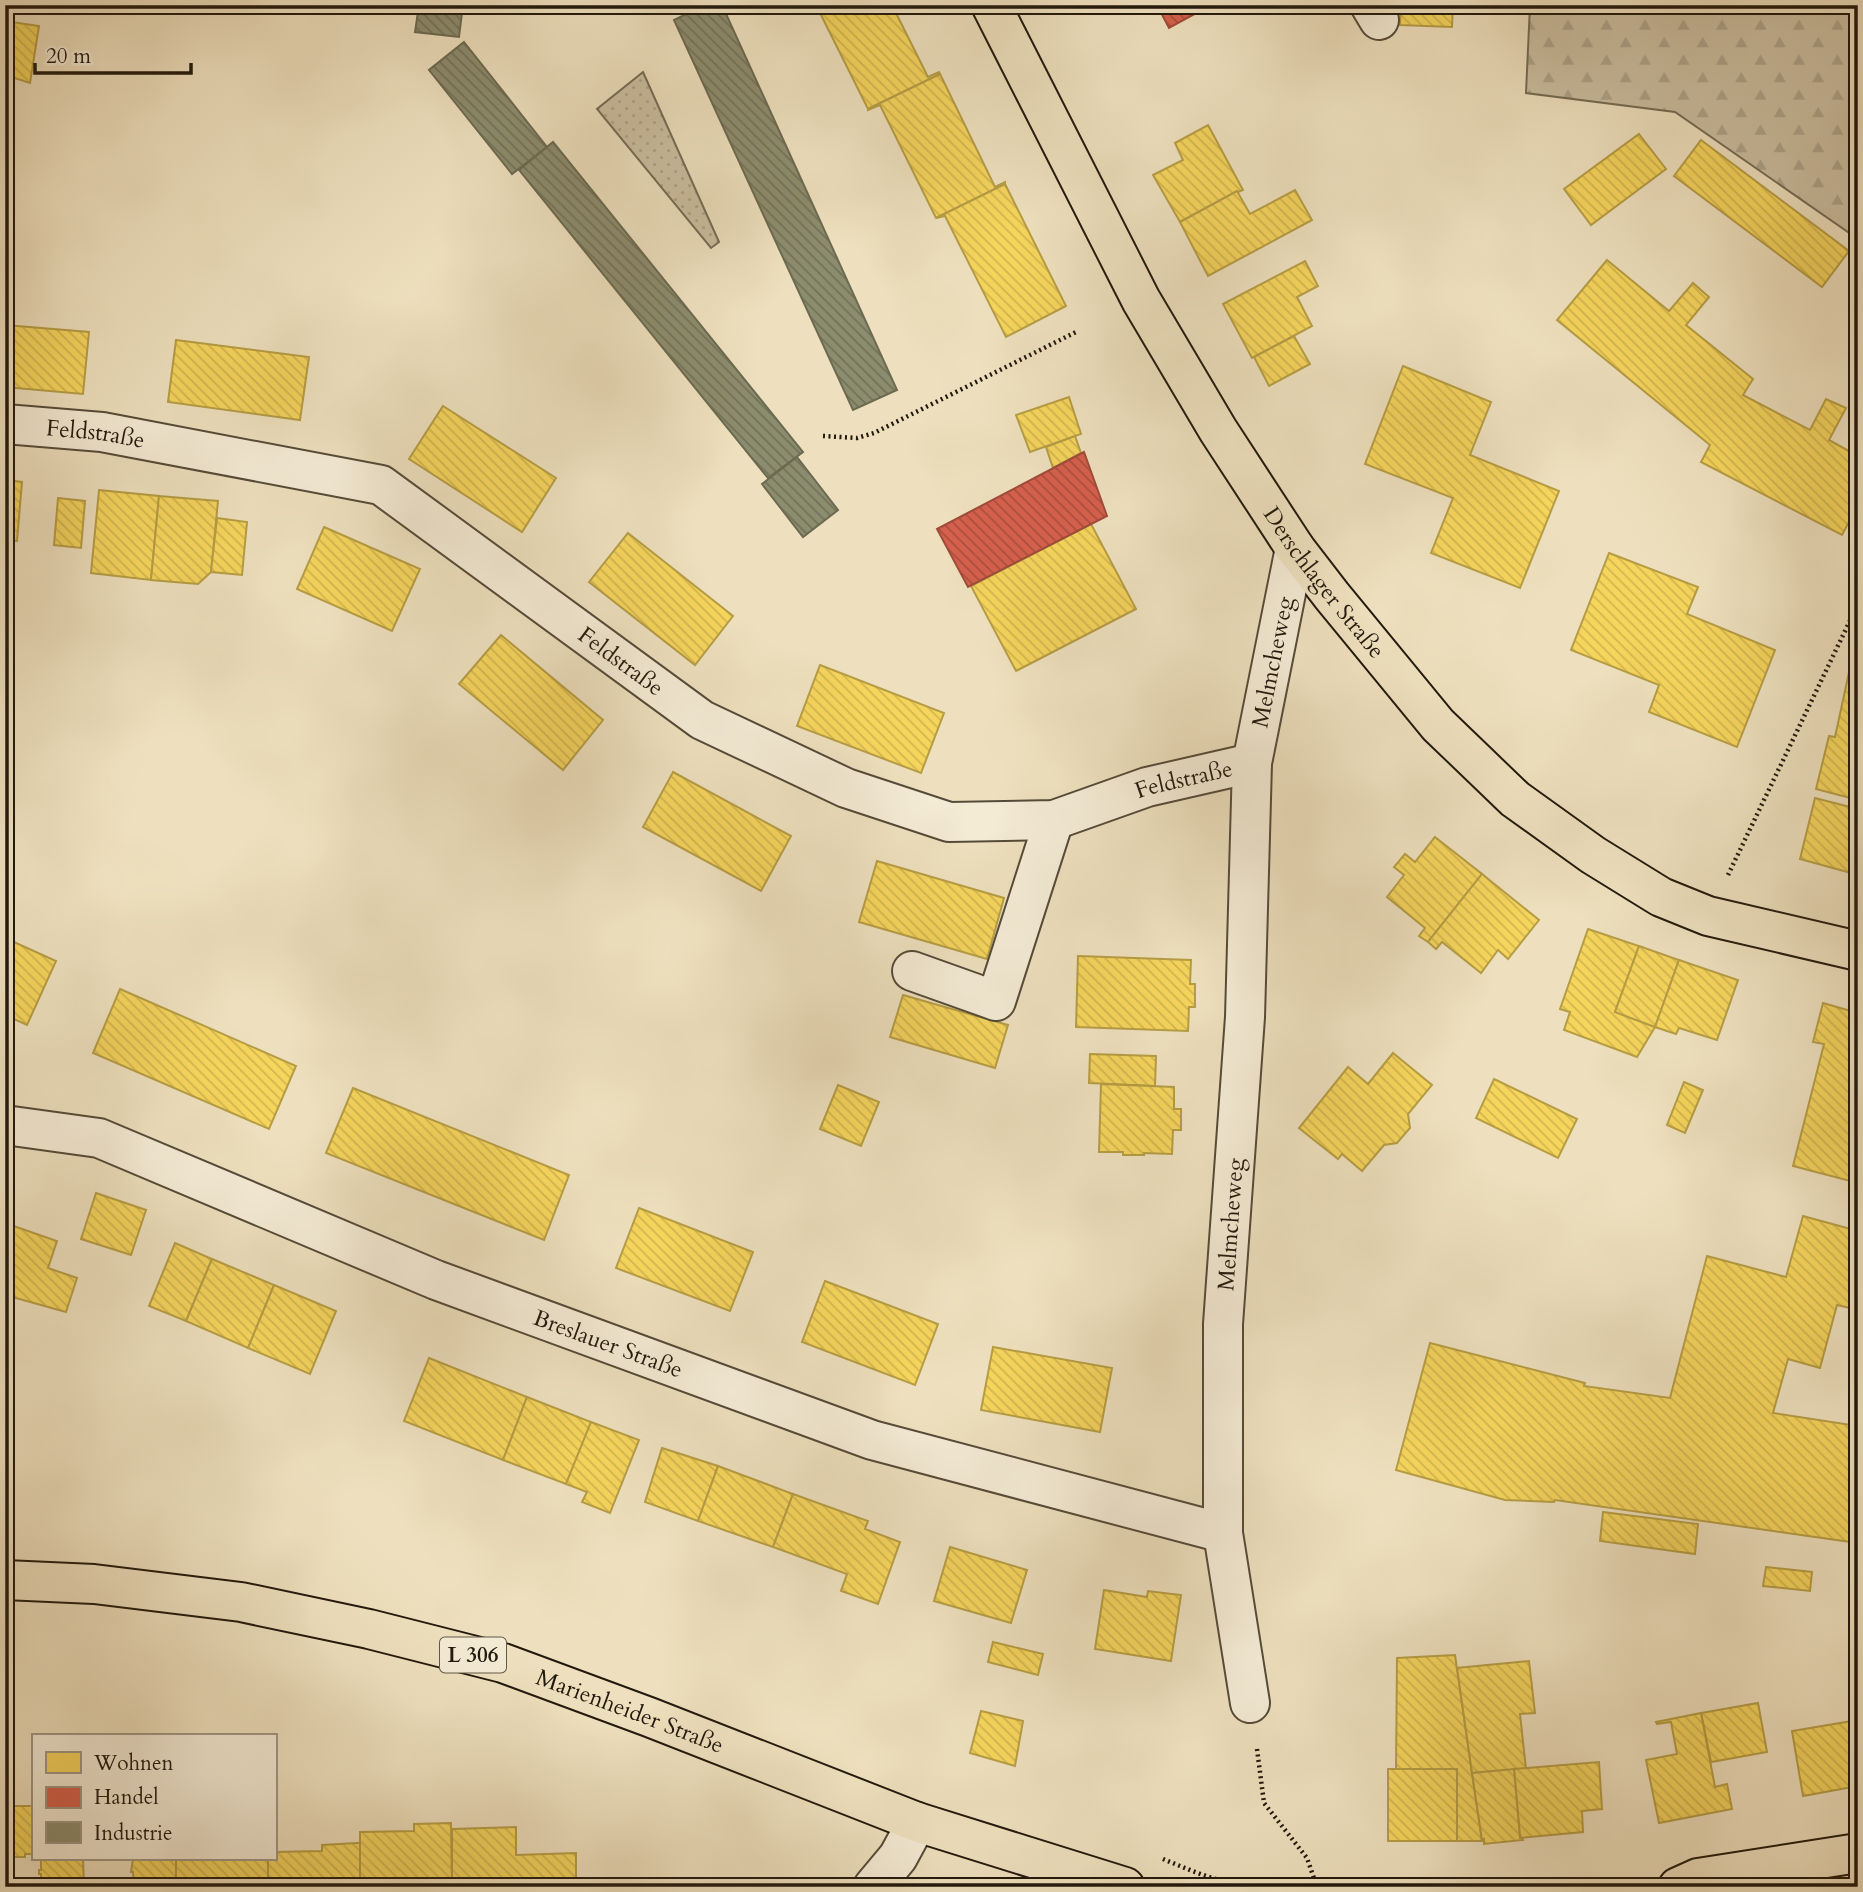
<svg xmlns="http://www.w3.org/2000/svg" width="1863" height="1892" font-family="Cardo,serif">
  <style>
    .grass { fill: url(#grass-dots); stroke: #766c56; stroke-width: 2 }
    .forest { fill: url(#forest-firs); stroke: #766c56; stroke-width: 2 }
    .homes { fill: url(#homes-back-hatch); stroke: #b69d44; stroke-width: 2 }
    .shops { fill: url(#shops-back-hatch); stroke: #a04b3a; stroke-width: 2 }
    .industry { fill: url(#industry-back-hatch); stroke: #6c6a51; stroke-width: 2 }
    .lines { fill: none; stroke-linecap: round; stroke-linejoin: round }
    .minor-casing { stroke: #554b39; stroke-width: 42 }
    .major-casing { stroke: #22190d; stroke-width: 42 }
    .path { stroke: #22190d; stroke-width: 4.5; stroke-dasharray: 2 3.5; stroke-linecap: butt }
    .minor { stroke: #f4ebd5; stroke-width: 38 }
    .major { stroke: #eee0be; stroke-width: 38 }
    .labels { text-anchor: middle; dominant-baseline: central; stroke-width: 7; stroke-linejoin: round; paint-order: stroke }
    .shield { fill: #f4ebd5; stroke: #615849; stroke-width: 2 }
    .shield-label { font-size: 21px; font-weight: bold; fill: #22190d }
    .street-label { font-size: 23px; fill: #22190d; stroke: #f4ebd5 }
  </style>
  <defs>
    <pattern id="grass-dots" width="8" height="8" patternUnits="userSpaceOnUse" patternTransform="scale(1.75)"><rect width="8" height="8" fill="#cbbea0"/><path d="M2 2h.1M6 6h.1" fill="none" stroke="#aea389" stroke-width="1.8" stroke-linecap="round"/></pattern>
    <pattern id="forest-firs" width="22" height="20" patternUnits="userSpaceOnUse" patternTransform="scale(1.75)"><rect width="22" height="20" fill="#cbbea0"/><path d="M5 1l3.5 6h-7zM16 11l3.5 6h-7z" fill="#aea389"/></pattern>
    <pattern id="homes-back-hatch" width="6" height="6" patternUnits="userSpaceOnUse" patternTransform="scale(1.75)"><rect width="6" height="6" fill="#f6d55c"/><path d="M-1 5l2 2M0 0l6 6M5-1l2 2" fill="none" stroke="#d3b64f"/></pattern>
    <pattern id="shops-back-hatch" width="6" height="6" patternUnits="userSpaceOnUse" patternTransform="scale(1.75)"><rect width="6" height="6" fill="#d6604d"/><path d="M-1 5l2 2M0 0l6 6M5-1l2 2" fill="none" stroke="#ad4e3e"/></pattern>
    <pattern id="industry-back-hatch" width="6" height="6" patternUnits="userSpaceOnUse" patternTransform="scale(1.75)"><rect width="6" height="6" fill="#8c8c6e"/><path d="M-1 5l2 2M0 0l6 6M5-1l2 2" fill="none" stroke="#727259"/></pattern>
  </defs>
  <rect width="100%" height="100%" fill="#eee0be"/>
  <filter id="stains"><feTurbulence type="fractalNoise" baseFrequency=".00286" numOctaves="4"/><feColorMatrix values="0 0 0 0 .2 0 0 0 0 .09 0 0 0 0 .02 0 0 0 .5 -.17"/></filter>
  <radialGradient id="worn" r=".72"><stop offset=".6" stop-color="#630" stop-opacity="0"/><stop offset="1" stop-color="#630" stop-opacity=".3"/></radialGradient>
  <polygon class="grass" points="643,72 719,242 711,248 597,109"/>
  <polygon class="forest" points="1530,5 1858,5 1858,239 1675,112 1526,93"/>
  <g class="homes">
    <polygon points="816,5 892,5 928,77 939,72 940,74 868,109"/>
    <polygon points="1401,5 1453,5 1452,27 1400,25"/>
    <polygon points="5,21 39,26 30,83 5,75"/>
    <polygon points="940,74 995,187 1005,182 1005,184 936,218 880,105 868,110 868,109"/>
    <polygon points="1208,125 1243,190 1238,192 1237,191 1180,222 1153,175 1183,160 1175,143"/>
    <polygon points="1639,134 1666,169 1591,225 1564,189"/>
    <polygon points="1701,140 1849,251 1822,287 1674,176"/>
    <polygon points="1005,184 1066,306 1006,337 945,216 936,218"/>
    <polygon points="1295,190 1312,220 1208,276 1180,222 1237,191 1250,214"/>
    <polygon points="1607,260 1669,311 1693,283 1709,297 1686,325 1753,379 1743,395 1810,430 1826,399 1846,408 1829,440 1858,456 1858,505 1842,535 1701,462 1710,445 1557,320"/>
    <polygon points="1305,261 1318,286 1297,297 1312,326 1252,358 1223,304"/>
    <polygon points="5,325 89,332 83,394 5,387"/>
    <polygon points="1294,336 1310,364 1269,386 1254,357"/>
    <polygon points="176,340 309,357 300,420 168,402"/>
    <polygon points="1403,366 1491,402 1470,455 1559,491 1520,588 1431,553 1453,498 1365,464"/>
    <polygon points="1069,397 1081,434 1030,452 1016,415"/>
    <polygon points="443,406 556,478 522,532 409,459"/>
    <polygon points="1075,436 1081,453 1053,468 1046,447"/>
    <polygon points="5,480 22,482 17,541 5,540"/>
    <polygon points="99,490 159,496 151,580 91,573"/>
    <polygon points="159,496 218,501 211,572 198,584 151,580"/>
    <polygon points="58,498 85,501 81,548 54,545"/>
    <polygon points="217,518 247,522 242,575 211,572"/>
    <polygon points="1091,524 1136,609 1016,671 971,586"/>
    <polygon points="324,527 420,569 392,631 297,589"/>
    <polygon points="628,533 733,616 695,665 589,582"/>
    <polygon points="1609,553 1698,587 1687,614 1775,650 1737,747 1649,712 1659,685 1571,650"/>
    <polygon points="501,635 603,720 563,770 459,684"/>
    <polygon points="1854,649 1858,650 1858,800 1816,789 1829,736 1835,737"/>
    <polygon points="820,665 944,713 921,773 797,726"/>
    <polygon points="673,772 791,836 761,891 643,827"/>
    <polygon points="1815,798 1858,809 1858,875 1800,859"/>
    <polygon points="1435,837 1482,874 1428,942 1419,936 1425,928 1387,897 1404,875 1394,867 1405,854 1415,862"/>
    <polygon points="877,861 1004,898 987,959 859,922"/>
    <polygon points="1482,874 1539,920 1508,959 1498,950 1481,973 1442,942 1436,949 1428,942"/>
    <polygon points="1588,929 1639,946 1615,1012 1655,1027 1637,1057 1564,1030 1570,1012 1560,1009"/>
    <polygon points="5,938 56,961 27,1025 5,1015"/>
    <polygon points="1639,946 1679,960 1655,1027 1615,1012"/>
    <polygon points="1078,956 1191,960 1190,984 1195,984 1195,1007 1189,1007 1188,1031 1076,1027"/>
    <polygon points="1679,960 1738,980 1717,1040 1679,1028 1676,1034 1655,1027"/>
    <polygon points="120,989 296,1066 269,1129 93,1053"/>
    <polygon points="903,995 1008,1025 995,1068 890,1037"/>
    <polygon points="1823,1003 1858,1013 1858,1183 1793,1166 1824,1044 1813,1042"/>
    <polygon points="1393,1053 1432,1085 1408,1114 1410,1128 1397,1143 1384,1145 1362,1171 1342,1154 1338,1159 1299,1128 1348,1067 1368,1084"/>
    <polygon points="1090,1054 1156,1056 1155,1086 1089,1083"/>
    <polygon points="1494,1079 1577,1119 1558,1158 1476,1118"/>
    <polygon points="1684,1082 1703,1090 1685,1133 1667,1125"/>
    <polygon points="1101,1084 1174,1087 1174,1109 1181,1109 1181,1130 1173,1130 1172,1154 1144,1153 1144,1155 1123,1155 1123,1152 1099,1152"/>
    <polygon points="838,1085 879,1102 861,1146 820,1129"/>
    <polygon points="353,1088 569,1175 544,1240 326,1153"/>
    <polygon points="96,1193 146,1210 131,1255 81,1239"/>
    <polygon points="639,1208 753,1252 730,1311 616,1268"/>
    <polygon points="1803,1216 1858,1231 1858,1276 1850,1308 1837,1305 1820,1368 1788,1359 1773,1413 1858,1426 1858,1543 1555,1500 1554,1502 1505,1500 1396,1470 1430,1343 1585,1383 1584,1386 1670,1398 1707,1256 1786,1277"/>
    <polygon points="5,1223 57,1241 48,1268 77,1278 66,1312 5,1295"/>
    <polygon points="175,1243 212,1259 186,1321 149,1306"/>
    <polygon points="212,1259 274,1285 248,1348 186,1321"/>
    <polygon points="825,1281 938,1324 915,1385 802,1342"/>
    <polygon points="274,1285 336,1311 310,1374 248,1348"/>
    <polygon points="993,1347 1112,1368 1100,1432 981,1410"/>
    <polygon points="429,1358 527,1397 503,1460 404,1421"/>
    <polygon points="527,1397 591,1422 566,1484 503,1460"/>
    <polygon points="591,1422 639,1440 610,1513 582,1502 587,1492 566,1484"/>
    <polygon points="662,1448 718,1466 698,1521 645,1502"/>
    <polygon points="718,1466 793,1494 773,1547 698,1521"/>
    <polygon points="793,1494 868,1521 865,1529 900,1542 878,1604 841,1591 847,1574 773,1547"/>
    <polygon points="1603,1512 1698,1524 1695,1554 1600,1541"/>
    <polygon points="950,1547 1027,1570 1011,1623 934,1601"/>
    <polygon points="1766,1567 1812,1572 1810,1591 1763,1586"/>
    <polygon points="1104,1590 1147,1597 1148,1591 1181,1595 1171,1661 1095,1649"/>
    <polygon points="993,1642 1043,1654 1038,1675 988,1662"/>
    <polygon points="1455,1655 1472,1773 1482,1841 1457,1841 1457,1769 1396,1769 1397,1658"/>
    <polygon points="1529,1661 1535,1713 1520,1714 1526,1769 1472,1773 1457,1668"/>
    <polygon points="1758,1703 1767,1752 1711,1762 1701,1713"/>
    <polygon points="981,1711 1023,1721 1015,1766 970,1753"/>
    <polygon points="1701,1713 1715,1787 1727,1784 1732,1809 1659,1823 1646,1760 1677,1754 1671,1722 1657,1724 1656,1722"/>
    <polygon points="1858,1720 1858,1786 1803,1796 1792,1731"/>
    <polygon points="1599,1762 1602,1809 1582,1811 1583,1832 1520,1838 1514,1769"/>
    <rect x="1388" y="1769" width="69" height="72"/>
    <polygon points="1514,1769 1520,1838 1522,1838 1523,1840 1484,1844 1484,1839 1482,1840 1472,1773"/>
    <polygon points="5,1806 33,1806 33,1854 25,1854 25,1857 5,1857"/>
    <polygon points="451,1823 452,1887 410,1887 410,1878 360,1880 360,1832 414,1831 414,1824"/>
    <polygon points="516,1827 516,1855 576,1853 576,1887 452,1887 452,1829"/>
    <polygon points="357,1843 360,1843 360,1887 268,1887 268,1859 275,1859 275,1852 322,1851 322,1845"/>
    <polygon points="41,1859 83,1859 84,1887 41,1887 41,1874 39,1874 39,1870 41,1870"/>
    <polygon points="133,1859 176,1859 176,1887 134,1887 133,1872 131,1872"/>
    <polygon points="176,1859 268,1859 268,1887 227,1887 226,1882 176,1884"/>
  </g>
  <g class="shops">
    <polygon points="1157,5 1211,5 1169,28"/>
    <polygon points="1084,452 1107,516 968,587 937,529"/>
  </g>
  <g class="industry">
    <polygon points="419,5 463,5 459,37 415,32"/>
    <polygon points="705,5 722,5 897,390 853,410 674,20"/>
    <polygon points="464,42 547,147 512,174 429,70"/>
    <polygon points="553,142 803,452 768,478 519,170"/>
    <polygon points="797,457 838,510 803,537 762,484"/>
  </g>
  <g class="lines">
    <defs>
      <g id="minor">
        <polyline points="1370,5 1379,20"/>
        <path id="s1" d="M 5,424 L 102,432 L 381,485 L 702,720 L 846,788 L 949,822 L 1054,820 L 1147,787 L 1252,763"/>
        <polyline points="912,971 996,1001 1054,820"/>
        <path id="s2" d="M 5,1125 L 99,1138 L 436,1280 L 872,1440 L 1223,1533"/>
        <path id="s3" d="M 1250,1703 L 1223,1533 L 1223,1324 L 1245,1017 L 1252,763 L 1295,548"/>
        <polyline points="873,1887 898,1857 917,1822"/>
      </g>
      <g id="major">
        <path id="s4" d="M 991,5 L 1141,300 L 1218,430 L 1295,548 L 1332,596 L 1438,725 L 1515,799 L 1593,855 L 1661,897 L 1708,916 L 1858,951"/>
        <path id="s5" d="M 5,1580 L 94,1584 L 241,1602 L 369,1629 L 503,1663 L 649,1717 L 917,1822 L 1125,1887"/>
        <polyline points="1678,1887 1698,1878 1858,1853"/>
      </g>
    </defs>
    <use href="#minor" class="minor-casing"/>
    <use href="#major" class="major-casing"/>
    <g class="path">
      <polyline points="823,436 857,438 874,433 1076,332"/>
      <polyline points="1728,875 1858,604"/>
      <polyline points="1257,1749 1264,1803 1307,1858 1317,1887"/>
      <path d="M 1163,1859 C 1188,1869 1213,1881 1241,1884 C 1264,1887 1288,1883 1311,1887"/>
    </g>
    <use href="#minor" class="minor"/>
    <use href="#major" class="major"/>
  </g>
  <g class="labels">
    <rect class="shield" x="440" y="1637.5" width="66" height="35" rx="5"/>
    <g class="shield-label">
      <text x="473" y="1655">L 306</text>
    </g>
    <g class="street-label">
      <text stroke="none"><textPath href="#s1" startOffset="91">Feldstraße</textPath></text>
      <text stroke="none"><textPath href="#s4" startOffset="668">Derschlager Straße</textPath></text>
      <text stroke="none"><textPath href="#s3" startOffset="1046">Melmcheweg</textPath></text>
      <text stroke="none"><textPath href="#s1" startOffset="679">Feldstraße</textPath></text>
      <text stroke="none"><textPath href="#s1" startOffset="1288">Feldstraße</textPath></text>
      <text stroke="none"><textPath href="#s3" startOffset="481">Melmcheweg</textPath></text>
      <text stroke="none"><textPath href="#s2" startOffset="644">Breslauer Straße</textPath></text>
      <text stroke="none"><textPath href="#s5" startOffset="642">Marienheider Straße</textPath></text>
    </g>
  </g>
  <rect width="1863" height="1892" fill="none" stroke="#eee0be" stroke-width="28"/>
  <rect x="7" y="7" width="1849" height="1878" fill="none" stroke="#22190d" stroke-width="3.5"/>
  <rect x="14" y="14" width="1835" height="1864" fill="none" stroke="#22190d" stroke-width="2"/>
  <rect x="32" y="1734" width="245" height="126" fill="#f4ebd5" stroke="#a09785" stroke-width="2"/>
  <rect x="46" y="1752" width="35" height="21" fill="#f6d55c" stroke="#a09785" stroke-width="2"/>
  <text x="94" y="1770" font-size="21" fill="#22190d">Wohnen</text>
  <rect x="46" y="1787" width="35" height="21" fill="#d6604d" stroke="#a09785" stroke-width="2"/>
  <text x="94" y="1804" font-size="21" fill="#22190d">Handel</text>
  <rect x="46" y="1822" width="35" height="21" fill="#8c8c6e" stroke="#a09785" stroke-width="2"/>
  <text x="94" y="1840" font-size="21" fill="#22190d">Industrie</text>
  <path d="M35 63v10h156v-10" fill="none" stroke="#22190d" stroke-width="3.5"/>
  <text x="46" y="63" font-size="21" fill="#22190d" stroke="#f4ebd5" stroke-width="5" paint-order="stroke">20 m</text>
  <rect width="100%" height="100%" filter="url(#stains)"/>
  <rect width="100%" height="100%" fill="url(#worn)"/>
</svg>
